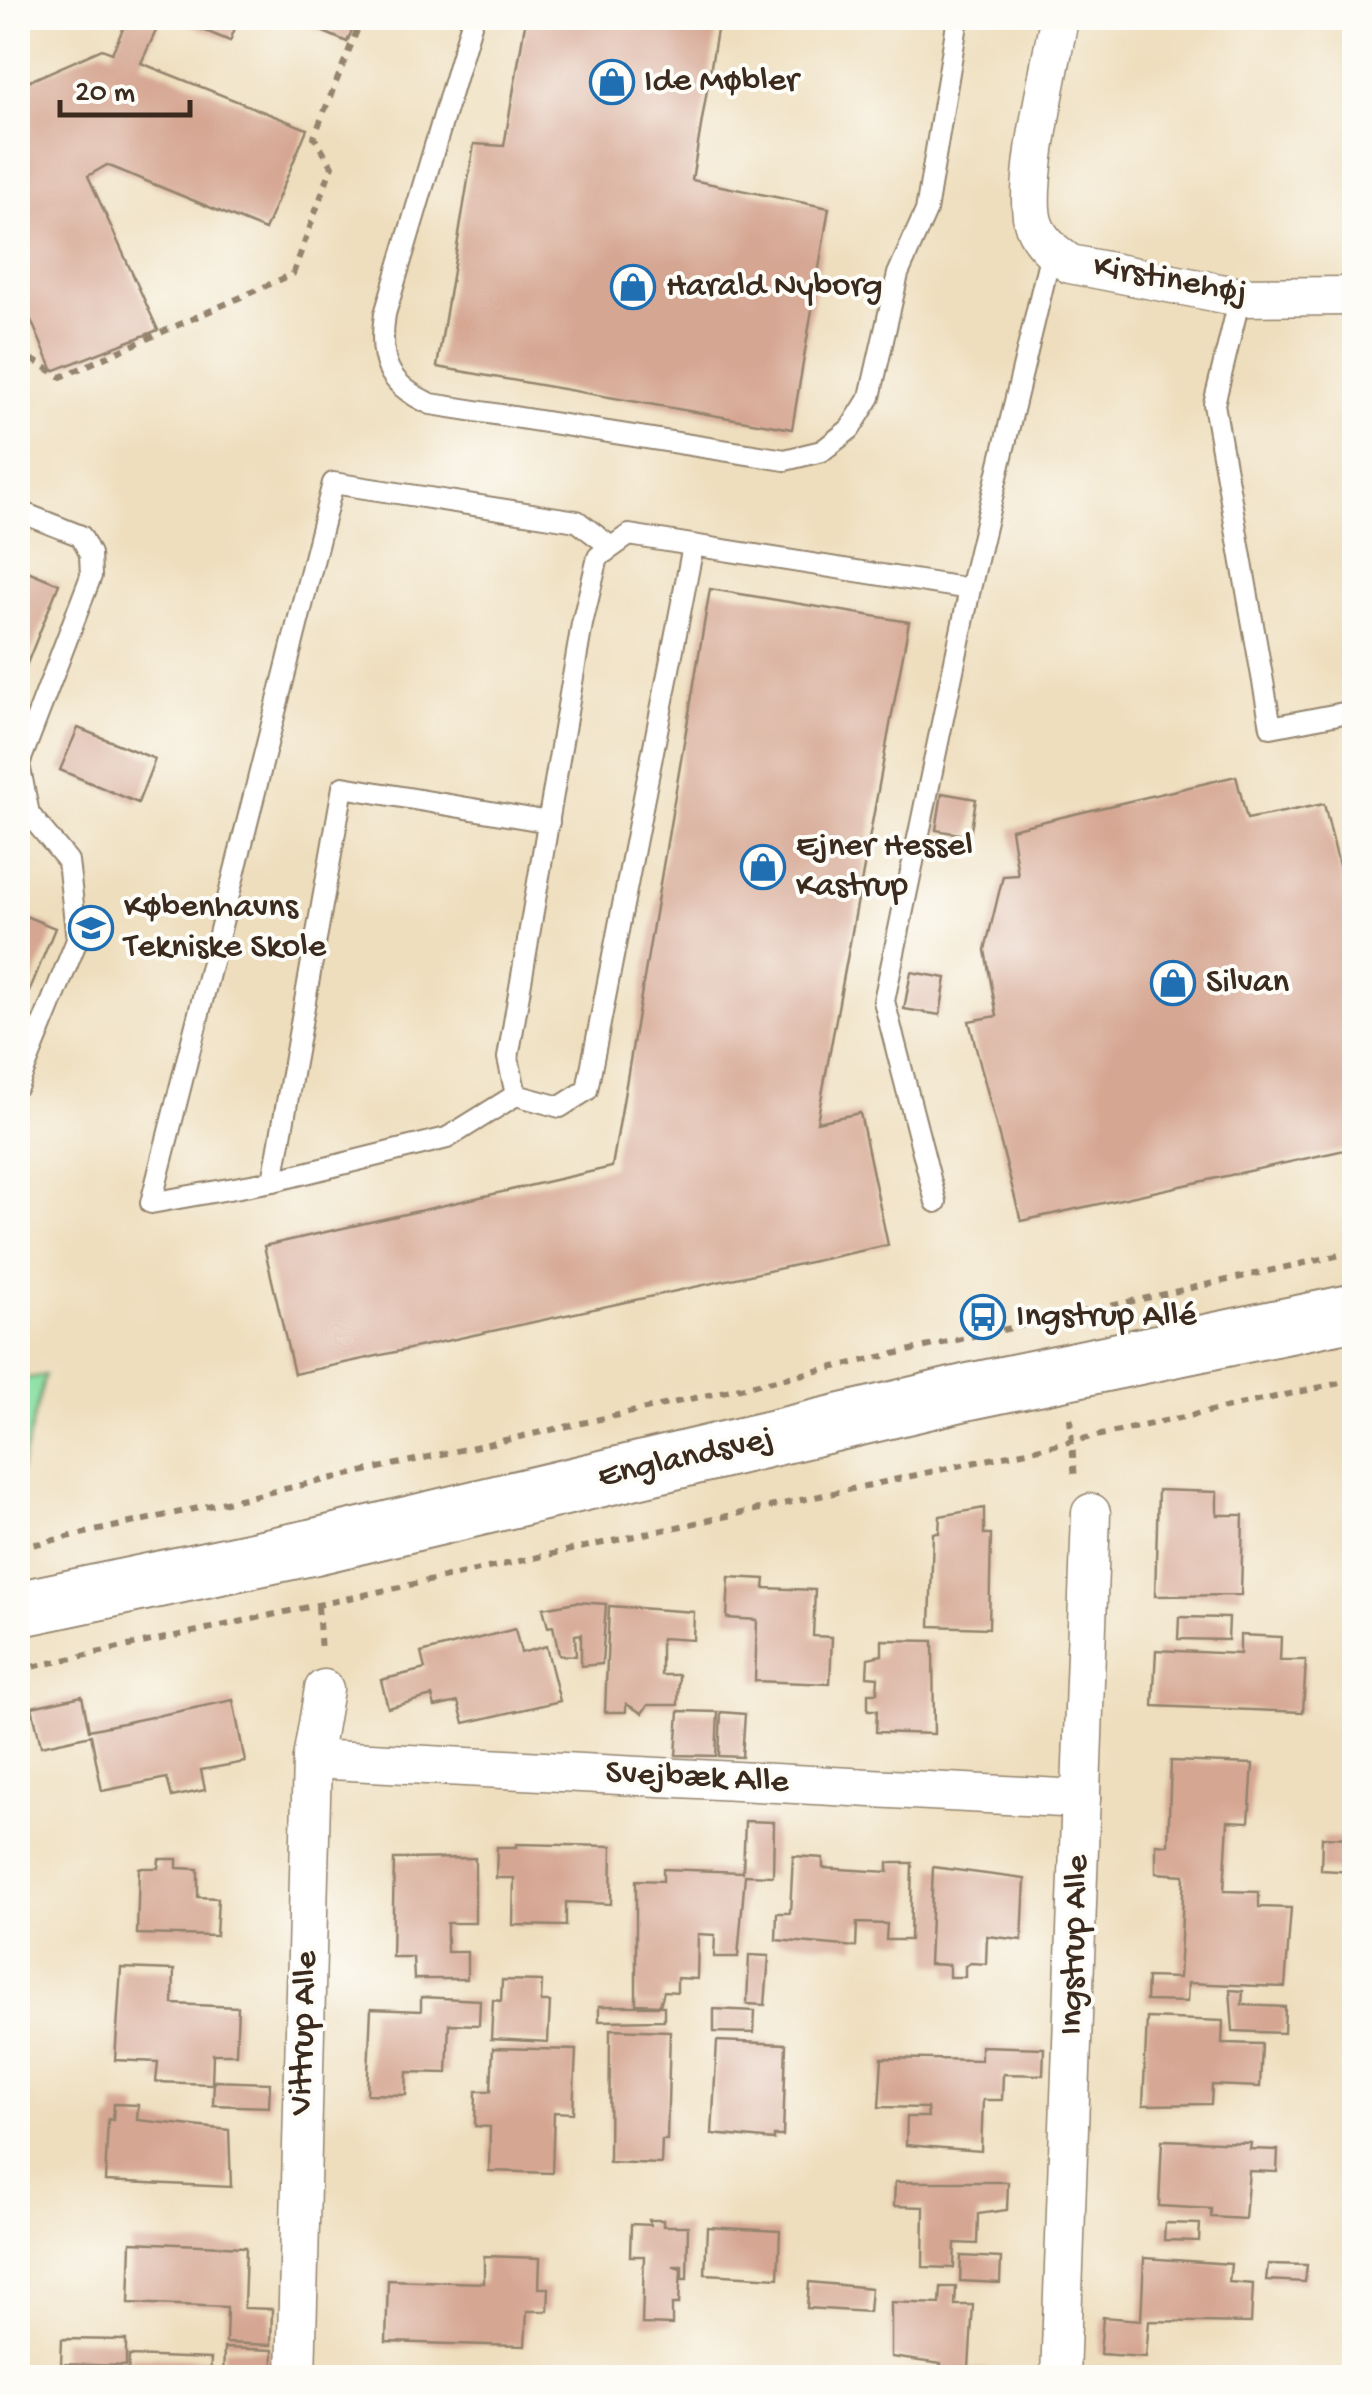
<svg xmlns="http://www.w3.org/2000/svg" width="1372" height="2395" font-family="'Gochi Hand',sans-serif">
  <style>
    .green { fill: #88dfa2; stroke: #628460; stroke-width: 2.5 }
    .building { fill: #d5a692 }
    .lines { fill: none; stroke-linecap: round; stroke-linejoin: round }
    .lane-casing { stroke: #94846e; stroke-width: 24 }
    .street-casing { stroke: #94846e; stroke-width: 41 }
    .secondary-casing { stroke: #94846e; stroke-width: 59 }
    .path { stroke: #94846e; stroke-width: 6; stroke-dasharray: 8 8; stroke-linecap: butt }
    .lane { stroke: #fff; stroke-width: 20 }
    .street { stroke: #fff; stroke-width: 38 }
    .secondary { stroke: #fff; stroke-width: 55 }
    .labels { text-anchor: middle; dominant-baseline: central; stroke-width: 8; stroke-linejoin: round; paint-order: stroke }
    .poi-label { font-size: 35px; fill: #3b2a1e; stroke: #fdfcf7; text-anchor: start }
    .street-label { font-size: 35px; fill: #3b2a1e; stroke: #fdfcf7 }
  </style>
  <rect width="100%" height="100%" fill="#fdfcf7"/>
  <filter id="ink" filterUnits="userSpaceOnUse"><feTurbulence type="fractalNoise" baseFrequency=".01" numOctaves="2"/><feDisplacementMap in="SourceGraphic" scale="20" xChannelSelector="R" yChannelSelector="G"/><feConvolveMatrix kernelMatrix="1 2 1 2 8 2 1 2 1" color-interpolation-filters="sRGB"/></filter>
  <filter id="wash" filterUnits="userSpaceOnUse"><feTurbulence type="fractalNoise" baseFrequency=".0048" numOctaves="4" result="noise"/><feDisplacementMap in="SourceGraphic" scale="40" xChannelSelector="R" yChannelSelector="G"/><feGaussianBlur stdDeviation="2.25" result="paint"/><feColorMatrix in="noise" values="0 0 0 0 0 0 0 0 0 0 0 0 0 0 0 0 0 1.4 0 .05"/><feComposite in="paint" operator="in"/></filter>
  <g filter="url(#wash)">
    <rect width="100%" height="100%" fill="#eedebd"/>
    <polygon class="green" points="45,1375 18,1479 18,1380"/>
    <g id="blocks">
      <g class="building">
        <polygon points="128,18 162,18 141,63 307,129 265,230 107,165 88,176 158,330 53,371 18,290 18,86 102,49 112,53"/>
        <polygon points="174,18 239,18 230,41"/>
        <polygon points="291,18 357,18 347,42"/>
        <polygon points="526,18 719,18 692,180 829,208 792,429 437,367 474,144 504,146"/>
        <polygon points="18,567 59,584 18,686"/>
        <polygon points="710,589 909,622 817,1122 860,1113 888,1245 294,1374 264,1246 612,1167"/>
        <polygon points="78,728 155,759 138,803 60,770"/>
        <polygon points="1236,776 1247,819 1324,804 1354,927 1354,1148 1021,1221 969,1021 997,1016 985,950 1003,876 1018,875 1011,829"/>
        <polygon points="942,793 976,799 970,836 936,830"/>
        <polygon points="18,913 55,928 18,1019"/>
        <polygon points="911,972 946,978 940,1015 904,1009"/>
        <polygon points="1158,1490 1217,1492 1217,1515 1243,1515 1241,1595 1155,1596"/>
        <polygon points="984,1508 984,1534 991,1534 989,1628 930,1626 933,1533 939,1533 940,1516"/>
        <polygon points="729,1577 765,1579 764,1588 815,1590 813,1636 832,1637 830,1684 755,1681 757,1620 727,1618"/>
        <polygon points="576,1602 606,1604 602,1664 581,1666 581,1634 575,1635 576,1656 559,1655 553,1626 548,1627 543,1608"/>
        <polygon points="609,1606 694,1612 693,1640 661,1638 661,1675 679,1675 678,1705 648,1705 642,1713 626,1704 626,1712 605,1712"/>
        <polygon points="1179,1617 1229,1618 1228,1640 1178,1639"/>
        <polygon points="515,1629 521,1653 546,1646 560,1701 464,1723 458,1702 435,1707 432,1696 388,1708 381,1680 425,1669 421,1653"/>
        <polygon points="1240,1635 1281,1637 1280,1660 1306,1660 1303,1712 1153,1706 1156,1650 1240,1654"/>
        <polygon points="882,1640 933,1641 934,1734 876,1732 877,1710 868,1710 868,1693 877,1693 878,1677 867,1676 868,1658 882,1655"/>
        <polygon points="82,1696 89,1730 233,1700 245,1762 201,1770 205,1790 172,1797 167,1778 102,1791 91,1735 41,1746 32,1707"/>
        <polygon points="679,1711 718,1712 716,1756 676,1755"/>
        <polygon points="721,1712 745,1714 742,1757 719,1756"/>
        <polygon points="1171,1761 1253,1764 1249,1822 1228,1821 1224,1891 1259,1892 1259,1907 1291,1908 1285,1987 1188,1983 1187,2002 1146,2001 1147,1977 1179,1978 1184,1875 1156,1873 1156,1844 1168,1845"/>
        <polygon points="745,1821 774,1822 773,1876 745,1875 738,1957 714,1957 715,1935 698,1934 697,1979 677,1978 677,1992 664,1991 660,2005 636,2004 636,1880 663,1881 663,1869 743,1872"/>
        <polygon points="1322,1837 1354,1838 1354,1872 1321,1870"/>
        <polygon points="516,1844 612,1846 611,1904 566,1902 566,1926 513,1925 514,1878 496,1878 497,1847 516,1847"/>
        <polygon points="793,1856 823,1858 823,1868 888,1872 888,1863 912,1863 910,1940 886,1940 887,1924 857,1923 856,1947 776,1940 777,1913 790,1913"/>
        <polygon points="475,1858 475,1923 447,1923 447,1952 467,1952 467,1979 414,1979 413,1957 392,1957 394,1859"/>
        <polygon points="159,1859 177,1859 177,1868 198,1869 198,1897 218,1898 216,1936 137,1934 139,1868 158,1868"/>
        <polygon points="933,1867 1025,1879 1022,1940 987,1936 986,1964 971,1963 965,1966 965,1977 949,1977 949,1965 929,1964"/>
        <polygon points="749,1955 769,1956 765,2005 747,2004"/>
        <polygon points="121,1968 174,1970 173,2004 238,2007 236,2054 213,2054 212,2084 156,2082 158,2062 115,2060"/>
        <polygon points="502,1980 542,1981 541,2002 550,2002 548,2042 491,2039 493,2000 501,2001"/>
        <polygon points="1230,1990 1243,1991 1242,2005 1285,2007 1284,2033 1233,2031"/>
        <polygon points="421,1997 480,2000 479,2025 449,2024 447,2073 407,2072 406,2095 367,2094 371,2009 421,2011"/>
        <polygon points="599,2006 664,2006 664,2020 599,2021"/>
        <polygon points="714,2009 755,2011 754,2033 714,2032"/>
        <polygon points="1147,2018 1223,2021 1222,2043 1262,2044 1260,2087 1212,2085 1211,2104 1143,2105"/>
        <polygon points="610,2029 670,2031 667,2140 662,2140 661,2164 609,2162"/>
        <polygon points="717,2041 786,2044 783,2136 774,2136 774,2140 712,2134"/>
        <polygon points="981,2046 1044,2048 1043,2075 1003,2074 1002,2100 983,2100 981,2151 906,2145 907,2117 928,2117 927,2108 879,2107 882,2058 981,2060"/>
        <polygon points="493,2048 576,2050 573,2113 554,2112 552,2173 489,2171 490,2127 475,2126 476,2091 491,2091"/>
        <polygon points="214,2081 270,2083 269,2107 213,2105"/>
        <polygon points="114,2104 138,2105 137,2120 229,2130 231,2187 105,2181 108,2119 113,2120"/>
        <polygon points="1162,2140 1251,2143 1250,2149 1278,2150 1277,2172 1249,2171 1245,2219 1211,2217 1211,2209 1159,2206"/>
        <polygon points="895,2182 1008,2182 1007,2210 978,2214 977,2244 955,2243 954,2268 923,2267 924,2207 894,2206"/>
        <polygon points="649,2220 663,2220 663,2226 688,2226 687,2279 682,2279 682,2266 673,2266 681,2269 679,2304 672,2304 672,2325 642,2324 644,2256 630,2256 631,2224 650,2225"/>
        <polygon points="1165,2223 1200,2224 1199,2241 1164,2240"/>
        <polygon points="18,2226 22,2226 21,2281 18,2281"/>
        <polygon points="707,2227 780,2231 778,2278 705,2274"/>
        <polygon points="131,2242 246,2247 244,2308 272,2309 271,2345 226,2343 227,2307 129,2303"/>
        <polygon points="484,2256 540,2258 539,2288 549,2288 548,2311 527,2311 525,2346 386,2342 388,2280 484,2283"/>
        <polygon points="961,2256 1001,2258 1000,2283 960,2281"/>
        <polygon points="1144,2258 1231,2264 1229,2282 1253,2284 1251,2323 1149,2321 1146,2357 1100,2354 1103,2317 1141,2320"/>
        <polygon points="1268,2264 1307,2265 1305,2282 1266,2280"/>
        <polygon points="809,2282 871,2288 869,2312 807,2308"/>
        <polygon points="941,2287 956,2287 955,2305 973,2305 969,2368 1001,2370 1001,2378 940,2378 941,2364 891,2357 891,2302 940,2304"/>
        <polygon points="62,2339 126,2340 126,2366 61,2364"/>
        <polygon points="224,2348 273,2350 272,2378 223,2378"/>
        <polygon points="129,2356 211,2359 210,2378 128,2378"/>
        <polygon points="1138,2373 1182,2374 1182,2378 1138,2378"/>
      </g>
    </g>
  </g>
  <g filter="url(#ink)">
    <use href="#blocks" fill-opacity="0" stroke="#94846e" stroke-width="2.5"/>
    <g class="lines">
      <defs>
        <g id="lane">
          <path d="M 473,18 L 385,314 C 378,360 387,385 431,404 L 785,460 L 822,451 L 850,429 L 870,397 L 898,274 L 926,211 L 958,18"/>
          <polyline points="1240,297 1214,404 1271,727 1354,711"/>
          <polyline points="18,511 81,536 90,554 91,576 19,764 29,814 68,861 77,940 18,1085"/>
          <polyline points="693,546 587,1090 560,1107 516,1095 508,1058 582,624 598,557 629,535 970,589 1051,252"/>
          <polyline points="516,1095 447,1138 273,1181 151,1203 333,483 577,521 611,547"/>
          <polyline points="273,1181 343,787 549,822"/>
          <polyline points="936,1202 884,1001 970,589"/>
        </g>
        <g id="street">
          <path d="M 1059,18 C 1052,61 1021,189 1034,225 C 1040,242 1055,254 1070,264 L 1240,297 L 1354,296"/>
          <polyline points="312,1759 1081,1799"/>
          <polyline points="296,2378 312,1759 324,1689"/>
          <polyline points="1060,2378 1091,1513"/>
        </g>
        <polyline id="secondary" points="18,1609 313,1547 967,1392 1354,1312"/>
      </defs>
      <use href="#lane" class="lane-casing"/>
      <use href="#street" class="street-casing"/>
      <use href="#secondary" class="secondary-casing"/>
      <g class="path">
        <polyline points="18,351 61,377 293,274 332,166 314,137 362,18"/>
        <polyline points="1070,1418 1075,1480"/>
        <polyline points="18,1548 1354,1252"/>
        <polyline points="318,1606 321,1653"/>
        <polyline points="18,1670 1354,1380"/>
      </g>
      <use href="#lane" class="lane"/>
      <use href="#street" class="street"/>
      <use href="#secondary" class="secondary"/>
    </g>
  </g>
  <defs>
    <symbol id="shop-ring" viewBox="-11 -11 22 22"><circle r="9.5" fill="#fdfcf7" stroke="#1f6fb2" stroke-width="1.5"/><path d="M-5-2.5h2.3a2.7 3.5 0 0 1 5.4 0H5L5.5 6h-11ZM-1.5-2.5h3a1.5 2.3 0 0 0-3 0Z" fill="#1f6fb2"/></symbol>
    <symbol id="university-ring" viewBox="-11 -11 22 22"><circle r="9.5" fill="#fdfcf7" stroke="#1f6fb2" stroke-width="1.5"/><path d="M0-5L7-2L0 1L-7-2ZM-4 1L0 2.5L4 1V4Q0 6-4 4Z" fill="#1f6fb2"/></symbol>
    <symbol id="bus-ring" viewBox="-11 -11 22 22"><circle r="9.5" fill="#fdfcf7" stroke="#1f6fb2" stroke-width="1.5"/><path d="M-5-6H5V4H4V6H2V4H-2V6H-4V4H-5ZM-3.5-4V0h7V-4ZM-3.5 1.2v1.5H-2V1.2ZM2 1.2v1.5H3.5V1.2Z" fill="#1f6fb2"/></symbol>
  </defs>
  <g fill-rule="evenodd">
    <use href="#shop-ring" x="587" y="57" width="50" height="50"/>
    <use href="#shop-ring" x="608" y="262" width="50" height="50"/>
    <use href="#shop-ring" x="738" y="842" width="50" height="50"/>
    <use href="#university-ring" x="66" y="903" width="50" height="50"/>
    <use href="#shop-ring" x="1148" y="958" width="50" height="50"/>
    <use href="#bus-ring" x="958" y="1292" width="50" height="50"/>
  </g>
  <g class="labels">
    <g class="poi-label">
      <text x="644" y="82">Ide Møbler</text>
      <text x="666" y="287">Harald Nyborg</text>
      <text x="796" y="847">Ejner Hessel<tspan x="796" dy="40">Kastrup</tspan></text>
      <text x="124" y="908">Københavns<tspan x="124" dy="40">Tekniske Skole</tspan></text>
      <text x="1206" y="983">Silvan</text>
      <text x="1016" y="1317">Ingstrup Allé</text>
    </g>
    <g class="street-label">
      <text transform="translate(1170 281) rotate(10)">Kirstinehøj</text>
      <text transform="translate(686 1459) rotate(-13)">Englandsvej</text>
      <text transform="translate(697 1779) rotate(3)">Svejbæk Alle</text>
      <text transform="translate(1076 1945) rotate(-88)">Ingstrup Alle</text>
      <text transform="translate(305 2033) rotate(-88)">Vittrup Alle</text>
    </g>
  </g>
  <rect width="1372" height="2395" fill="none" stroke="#fdfcf7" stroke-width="60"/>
  <path d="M60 100v15h130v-15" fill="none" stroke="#3b2a1e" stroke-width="5"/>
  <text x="75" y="100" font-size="30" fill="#3b2a1e" stroke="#fdfcf7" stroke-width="8" paint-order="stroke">20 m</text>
</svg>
